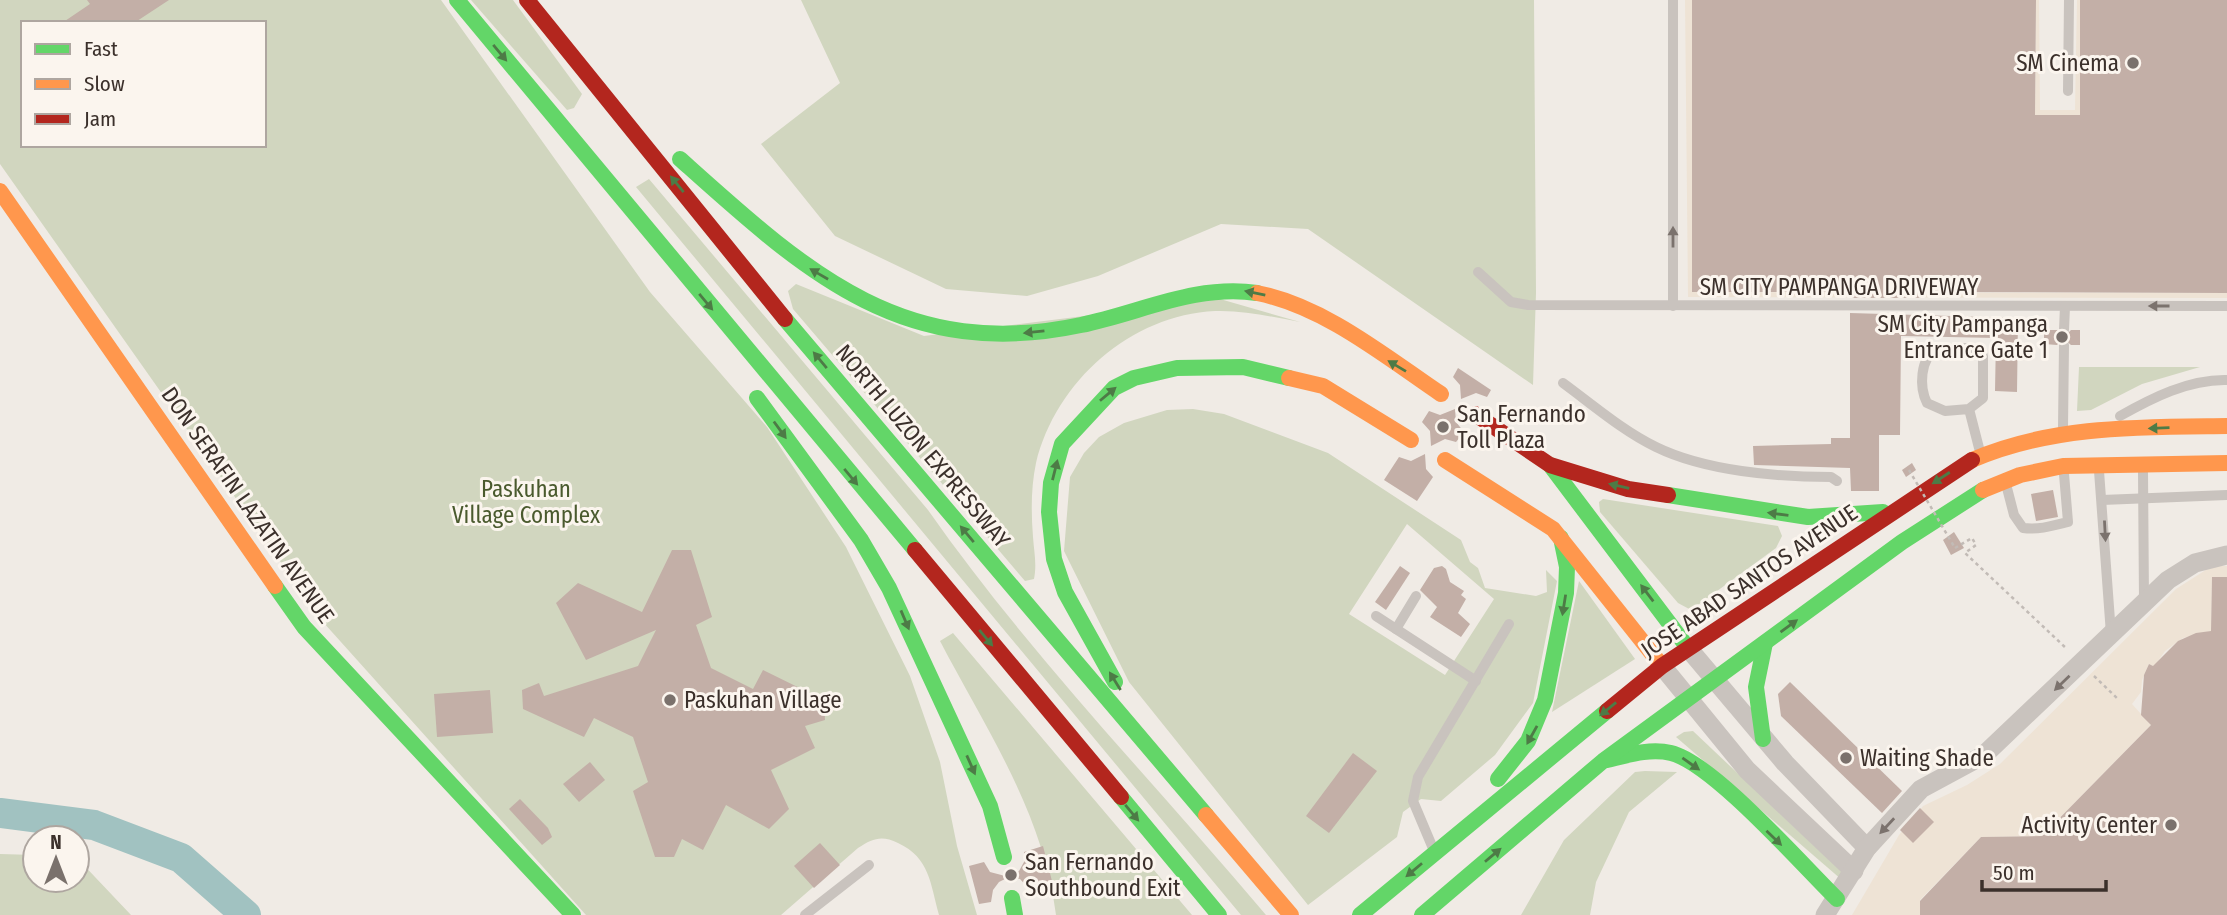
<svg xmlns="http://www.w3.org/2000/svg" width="2227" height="915" font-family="'Fira Sans Condensed',sans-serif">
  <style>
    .green { fill: #d1d6bf; fill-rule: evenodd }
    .plaza { fill: #eee3d5 }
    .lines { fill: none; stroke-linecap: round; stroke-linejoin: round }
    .river { stroke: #a1c2c1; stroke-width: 30 }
    .building { fill: #c3afa7 }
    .path { stroke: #c2bbb6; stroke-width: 2.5; stroke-dasharray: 3.5 3.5; stroke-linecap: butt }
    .lane { stroke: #c9c3be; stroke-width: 10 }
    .street { stroke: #c9c3be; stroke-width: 19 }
    .fast { stroke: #63d668; stroke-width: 16 }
    .slow { stroke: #ff974d; stroke-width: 16 }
    .jam { stroke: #b3261e; stroke-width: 16 }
    .path-bridge { stroke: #c2bbb6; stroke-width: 2.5; stroke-dasharray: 3.5 3.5; stroke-linecap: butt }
    .oneway { fill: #4d7b46 }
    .oneway2 { fill: #7b726d }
    .poi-dot { fill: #7a716c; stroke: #fbf5ee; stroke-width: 2.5 }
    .labels { text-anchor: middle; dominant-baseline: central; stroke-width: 6; stroke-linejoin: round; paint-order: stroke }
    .poi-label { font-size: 23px; fill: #3b302b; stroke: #fbf5ee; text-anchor: start }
    .street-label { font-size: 23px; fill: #3b302b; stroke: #fbf5ee }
    .park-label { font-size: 23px; fill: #4a5a2e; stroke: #fbf5ee }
  </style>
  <rect width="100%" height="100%" fill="#f0ebe5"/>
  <g class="green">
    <path d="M 0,0 L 441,0 L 650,292 L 767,427 L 846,547 L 910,676 L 940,762 L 957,846 L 977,915 L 939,915 C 930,883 930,858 898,843 C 882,835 873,838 858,848 L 781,915 L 586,915 L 323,622 L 0,164 ZM 23,23 L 264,23 L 264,145 L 23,145 Z"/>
    <polygon points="471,0 513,0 582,94 574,108 567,110"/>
    <polygon points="801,0 1534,0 1536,293 1533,385 1308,229 1221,224 1098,276 1027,296 946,289 835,236 761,144 840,83"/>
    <path d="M 649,179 L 928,510 C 1029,654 1153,781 1266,915 L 1241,915 L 636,187 Z"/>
    <path d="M 796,284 L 924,336 L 1220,299 L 1300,322 C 1272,317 1244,310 1215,311 C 1131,315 1056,381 1036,463 C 1031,487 1031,512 1033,537 C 1034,552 1037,564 1034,579 L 1025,581 L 793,309 L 788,291 Z"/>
    <polygon points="2079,367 2200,367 2142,384 2091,410 2077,411"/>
    <path d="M 1193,409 L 1224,414 L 1328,453 L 1461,540 L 1470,562 L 1478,568 L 1485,588 L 1536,596 L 1547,592 L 1546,570 L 1557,581 L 1533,703 L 1495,755 L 1441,801 L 1421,799 L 1403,812 L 1397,837 L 1308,905 L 1129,682 L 1064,551 L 1070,477 L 1084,453 L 1099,437 L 1124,423 L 1167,410 ZM 1407,524 L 1494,599 L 1445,675 L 1349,614 Z"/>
    <polygon points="1603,499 1778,526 1782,536 1776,548 1691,610 1678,603 1600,512 1599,502"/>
    <polygon points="1579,581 1635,659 1552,712"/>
    <path d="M 953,633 L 1192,915 L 1056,915 C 1043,812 987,731 940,641 Z"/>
    <polygon points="1693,731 1842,872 1842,880 1676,737 1684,732"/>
    <polygon points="1645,771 1677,772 1629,812 1596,882 1590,915 1521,915 1564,840 1635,772"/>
    <polygon points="0,854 35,855 35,880 77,880 77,858 131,915 0,915"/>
  </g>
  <g class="plaza">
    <polygon points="1685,0 1692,0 1692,292 2227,293 2227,298 1688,297"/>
    <polygon points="2036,0 2039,0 2040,110 2075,110 2077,0 2080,0 2080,115 2035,115"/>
    <polygon points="2212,566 2227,566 2227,577 2212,578 2211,631 2183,638 2165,651 2154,667 2149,664 2142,680 2141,692 2132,704 2151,725 2042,836 1981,837 1920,900 1920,915 1852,915 1899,835 1923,806 1967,785 2000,764 2176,589"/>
  </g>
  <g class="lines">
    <polyline class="river" points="0,813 94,825 181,858 246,915"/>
  </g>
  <g class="building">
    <polygon points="87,0 169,0 134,23 62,23 90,4"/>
    <polygon points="1692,0 2036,0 2035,115 2080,115 2080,0 2227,0 2227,293 1921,292 1921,298 1850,298 1850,292 1692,292"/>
    <polygon points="1850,313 2018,318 2017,392 1995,391 1996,338 1901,336 1900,435 1879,435 1879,491 1851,491 1850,468 1754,465 1753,446 1831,444 1831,438 1850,438"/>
    <polygon points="2044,330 2057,330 2064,337 2071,330 2080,330 2080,345 2071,345 2063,338 2057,345 2044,344"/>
    <polygon points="1458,368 1491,390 1487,397 1476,393 1461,399 1460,385 1453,377"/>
    <polygon points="1455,409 1456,422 1464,432 1456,442 1445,439 1431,446 1430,431 1422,422 1429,411 1440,415"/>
    <polygon points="1425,454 1426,469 1433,477 1417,501 1384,480 1399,457 1411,461"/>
    <polygon points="1912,463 1916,470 1906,477 1902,470"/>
    <polygon points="2053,490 2058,517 2036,521 2031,494"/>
    <polygon points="1954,532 1964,548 1951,555 1943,540"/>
    <polygon points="672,550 691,550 712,617 696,625 711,668 753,689 763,670 824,700 825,720 805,726 815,748 771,770 789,809 769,829 726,805 703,850 682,839 674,857 655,857 633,791 648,782 633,737 594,718 584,737 523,709 522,690 539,683 544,696 638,666 656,630 586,660 556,603 578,583 642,612"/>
    <polygon points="1400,566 1410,573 1386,610 1375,602"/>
    <polygon points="1442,566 1446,569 1450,582 1464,591 1461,595 1466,599 1458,613 1470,624 1461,637 1430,617 1437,607 1420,590 1434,568"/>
    <polygon points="2212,577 2227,577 2227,915 1920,915 1920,901 1981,837 2042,836 2151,725 2141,715 2144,675 2149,664 2153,666 2178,641 2196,633 2211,631"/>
    <polygon points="1790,682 1902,791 1882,813 1781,716 1778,694"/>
    <polygon points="490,690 493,733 437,737 434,694"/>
    <polygon points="1353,753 1377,771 1329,833 1306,816"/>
    <polygon points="590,762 605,780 579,802 563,784"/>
    <polygon points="520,799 548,828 552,837 542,845 509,809"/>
    <polygon points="1920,808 1934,822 1913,843 1900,830"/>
    <polygon points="820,843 840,865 814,888 794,866"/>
    <polygon points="1043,846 1053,885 1032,892 1020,879 1009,877 1019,871 1024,862 1024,852"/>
    <polygon points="984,862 990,872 1009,877 999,882 993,890 991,902 979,904 969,866"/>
  </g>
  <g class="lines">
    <g class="path">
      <polyline points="1955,548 1972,538 1976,545 1965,553 2067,649"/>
      <polyline points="2094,676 2118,699"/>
    </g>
    <g class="lane">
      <polyline points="2068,91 2069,0"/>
      <polyline points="1478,272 1511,302 1528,305 2227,306"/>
      <polyline points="1673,306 1673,0"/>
      <polyline points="2064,330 2065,306"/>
      <path d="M 1563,383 C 1593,405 1623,431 1656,447 C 1705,471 1777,477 1831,477 L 1837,481"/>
      <path d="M 1969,409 L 1945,411 L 1927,403 C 1919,387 1920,359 1936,349 L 1968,348 L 1983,356 L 1983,398 L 1969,409 L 1979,448"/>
      <path d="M 2120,416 C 2152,398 2189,379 2227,380"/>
      <polyline points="2063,427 2064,345"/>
      <polyline points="2099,471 2111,634"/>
      <polyline points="2143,472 2144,601"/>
      <path d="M 2007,488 L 2014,515 L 2023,528 C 2039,530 2052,526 2068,522 L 2064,474"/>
      <polyline points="2102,500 2227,495"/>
      <polyline points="1376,616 1476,681"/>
      <polyline points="1396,629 1416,596"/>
      <polyline points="1432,846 1413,801 1418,777 1509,624"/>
      <polyline points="805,915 869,865"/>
    </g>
    <g class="street">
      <polyline points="1688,648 1785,763 1867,848"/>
      <polyline points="1662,666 1747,770 1854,871"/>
      <polyline points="1825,915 1867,848 1921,789 1984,755 2168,580 2195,563 2227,555"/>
    </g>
    <g class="fast">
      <polyline points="457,0 915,550"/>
      <path d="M 680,159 C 804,270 902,363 1081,325 C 1140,313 1195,284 1257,293"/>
      <polyline points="785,319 1206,815"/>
      <polyline points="757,398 861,540 889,588 990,806 1004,857"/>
      <polyline points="1550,465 1688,648"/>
      <polyline points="1668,495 1808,517 1883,512"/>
      <polyline points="275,586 304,627 573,915"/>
      <polyline points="1115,682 1065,592 1054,559 1049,512 1051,483 1062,444 1114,388 1134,378 1177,368 1243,367 1289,378"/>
      <polyline points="1763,739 1756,687 1765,643"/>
      <path d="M 1607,760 C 1628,755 1650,748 1671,753 C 1713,763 1803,866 1837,899"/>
      <polyline points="1498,779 1528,741 1545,700 1566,593 1567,567 1561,538"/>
      <polyline points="1121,797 1219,915"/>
      <polyline points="1012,898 1015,915"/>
      <polyline points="1360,915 1607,711"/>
      <polyline points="1422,915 1603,761 1902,542 1983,490"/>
    </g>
    <g class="slow">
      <polyline points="0,191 275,586"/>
      <path d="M 1257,293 C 1324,306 1386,357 1441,394"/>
      <polyline points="1289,378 1323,386 1411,440"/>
      <polyline points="1445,460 1553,529 1662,666"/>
      <path d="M 1972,460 C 2053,425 2140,427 2227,426"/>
      <polyline points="1983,490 2020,475 2063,466 2227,463"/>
      <polyline points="1206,815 1291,915"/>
    </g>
    <g class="jam">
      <polyline points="527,0 785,319"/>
      <polyline points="1475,414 1550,465 1628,489 1668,495"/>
      <polyline points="915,550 1121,797"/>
      <polyline points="1607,711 1662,666 1972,460"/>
    </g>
    <polyline class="path-bridge" points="1909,470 1955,548"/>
  </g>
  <defs><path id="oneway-solid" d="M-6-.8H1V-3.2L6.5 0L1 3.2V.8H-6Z" transform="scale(1.75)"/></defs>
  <g class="oneway">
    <use href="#oneway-solid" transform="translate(500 53) rotate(50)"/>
    <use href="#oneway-solid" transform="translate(677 184) rotate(-129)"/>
    <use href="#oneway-solid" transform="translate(819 274) rotate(-150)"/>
    <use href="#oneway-solid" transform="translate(1255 293) rotate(-169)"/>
    <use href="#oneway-solid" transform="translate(706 302) rotate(50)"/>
    <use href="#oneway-solid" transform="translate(1034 332) rotate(174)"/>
    <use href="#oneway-solid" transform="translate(820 360) rotate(-130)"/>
    <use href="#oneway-solid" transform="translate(1397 366) rotate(-149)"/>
    <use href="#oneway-solid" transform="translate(1108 394) rotate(-40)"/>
    <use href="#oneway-solid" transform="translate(2159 428) rotate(178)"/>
    <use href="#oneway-solid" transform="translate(780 430) rotate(54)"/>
    <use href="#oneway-solid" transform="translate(1055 470) rotate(-76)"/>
    <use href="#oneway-solid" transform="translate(851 477) rotate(50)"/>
    <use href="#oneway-solid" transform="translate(1941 478) rotate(147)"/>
    <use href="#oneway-solid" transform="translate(1619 486) rotate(-167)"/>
    <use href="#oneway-solid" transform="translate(1778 514) rotate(-173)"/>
    <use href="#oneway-solid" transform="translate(967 534) rotate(-130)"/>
    <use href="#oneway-solid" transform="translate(1647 593) rotate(-127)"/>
    <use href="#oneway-solid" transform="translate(1564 605) rotate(99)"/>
    <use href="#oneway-solid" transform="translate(905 620) rotate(67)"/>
    <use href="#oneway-solid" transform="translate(1789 626) rotate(-36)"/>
    <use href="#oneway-solid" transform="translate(986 638) rotate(50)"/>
    <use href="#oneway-solid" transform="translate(1115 681) rotate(-122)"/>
    <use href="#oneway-solid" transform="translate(1608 709) rotate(141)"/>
    <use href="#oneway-solid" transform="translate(1532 735) rotate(119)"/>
    <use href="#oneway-solid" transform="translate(1691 764) rotate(35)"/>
    <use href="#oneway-solid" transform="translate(971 765) rotate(66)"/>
    <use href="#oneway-solid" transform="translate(1132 813) rotate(50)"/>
    <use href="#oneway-solid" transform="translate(1774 838) rotate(44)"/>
    <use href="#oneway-solid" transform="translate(1493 855) rotate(-40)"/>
    <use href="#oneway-solid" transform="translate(1414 870) rotate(140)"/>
  </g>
  <g class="oneway2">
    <use href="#oneway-solid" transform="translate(1673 237) rotate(-90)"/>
    <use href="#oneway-solid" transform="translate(2159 306) rotate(-180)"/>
    <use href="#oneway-solid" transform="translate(2105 531) rotate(87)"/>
    <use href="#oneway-solid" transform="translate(2062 683) rotate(136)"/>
    <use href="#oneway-solid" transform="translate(1887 826) rotate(133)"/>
  </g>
  <g class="poi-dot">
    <circle cx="2133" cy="63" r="7"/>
    <circle cx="2062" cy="337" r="7"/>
    <circle cx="1443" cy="427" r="7"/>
    <circle cx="670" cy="700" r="7"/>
    <circle cx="1846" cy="758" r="7"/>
    <circle cx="2171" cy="825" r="7"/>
    <circle cx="1011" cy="875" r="7"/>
  </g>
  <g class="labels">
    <g class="poi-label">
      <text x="2119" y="63" text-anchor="end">SM Cinema</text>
      <text x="2048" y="324" text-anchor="end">SM City Pampanga<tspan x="2048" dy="26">Entrance Gate 1</tspan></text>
      <text x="1457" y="414">San Fernando<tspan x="1457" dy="26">Toll Plaza</tspan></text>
      <text x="684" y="700">Paskuhan Village</text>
      <text x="1860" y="758">Waiting Shade</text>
      <text x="2157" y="825" text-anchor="end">Activity Center</text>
      <text x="1025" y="862">San Fernando<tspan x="1025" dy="26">Southbound Exit</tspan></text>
    </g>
    <g class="street-label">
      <text x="1839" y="287">SM CITY PAMPANGA DRIVEWAY</text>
      <text transform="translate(923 446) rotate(50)">NORTH LUZON EXPRESSWAY</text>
      <text transform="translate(248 505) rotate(55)">DON SERAFIN LAZATIN AVENUE</text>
      <text transform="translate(1749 581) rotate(-34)">JOSE ABAD SANTOS AVENUE</text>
    </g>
    <g class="park-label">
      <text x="526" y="489">Paskuhan<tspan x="526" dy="26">Village Complex</tspan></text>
    </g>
  </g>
  <rect x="21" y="21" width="245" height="126" fill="#fbf5ee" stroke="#aea6a0" stroke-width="2"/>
  <rect x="35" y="44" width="35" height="10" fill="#63d668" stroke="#aea6a0" stroke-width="2"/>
  <text x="84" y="56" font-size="21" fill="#3b302b">Fast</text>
  <rect x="35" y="79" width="35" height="10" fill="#ff974d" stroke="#aea6a0" stroke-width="2"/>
  <text x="84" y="91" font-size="21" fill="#3b302b">Slow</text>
  <rect x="35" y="114" width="35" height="10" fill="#b3261e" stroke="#aea6a0" stroke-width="2"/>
  <text x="84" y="126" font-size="21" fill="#3b302b">Jam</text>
  <g transform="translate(56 859)"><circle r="33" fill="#fbf5ee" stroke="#aea6a0" stroke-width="2"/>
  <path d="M0-5L12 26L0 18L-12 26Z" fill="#7a716c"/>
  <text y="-10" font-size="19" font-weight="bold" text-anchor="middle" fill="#3b302b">N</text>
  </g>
  <path d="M1982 880v10h124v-10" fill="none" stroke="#3b302b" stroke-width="3.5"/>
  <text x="1993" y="880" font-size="21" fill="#3b302b" stroke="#fbf5ee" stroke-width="5" paint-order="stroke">50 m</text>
</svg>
